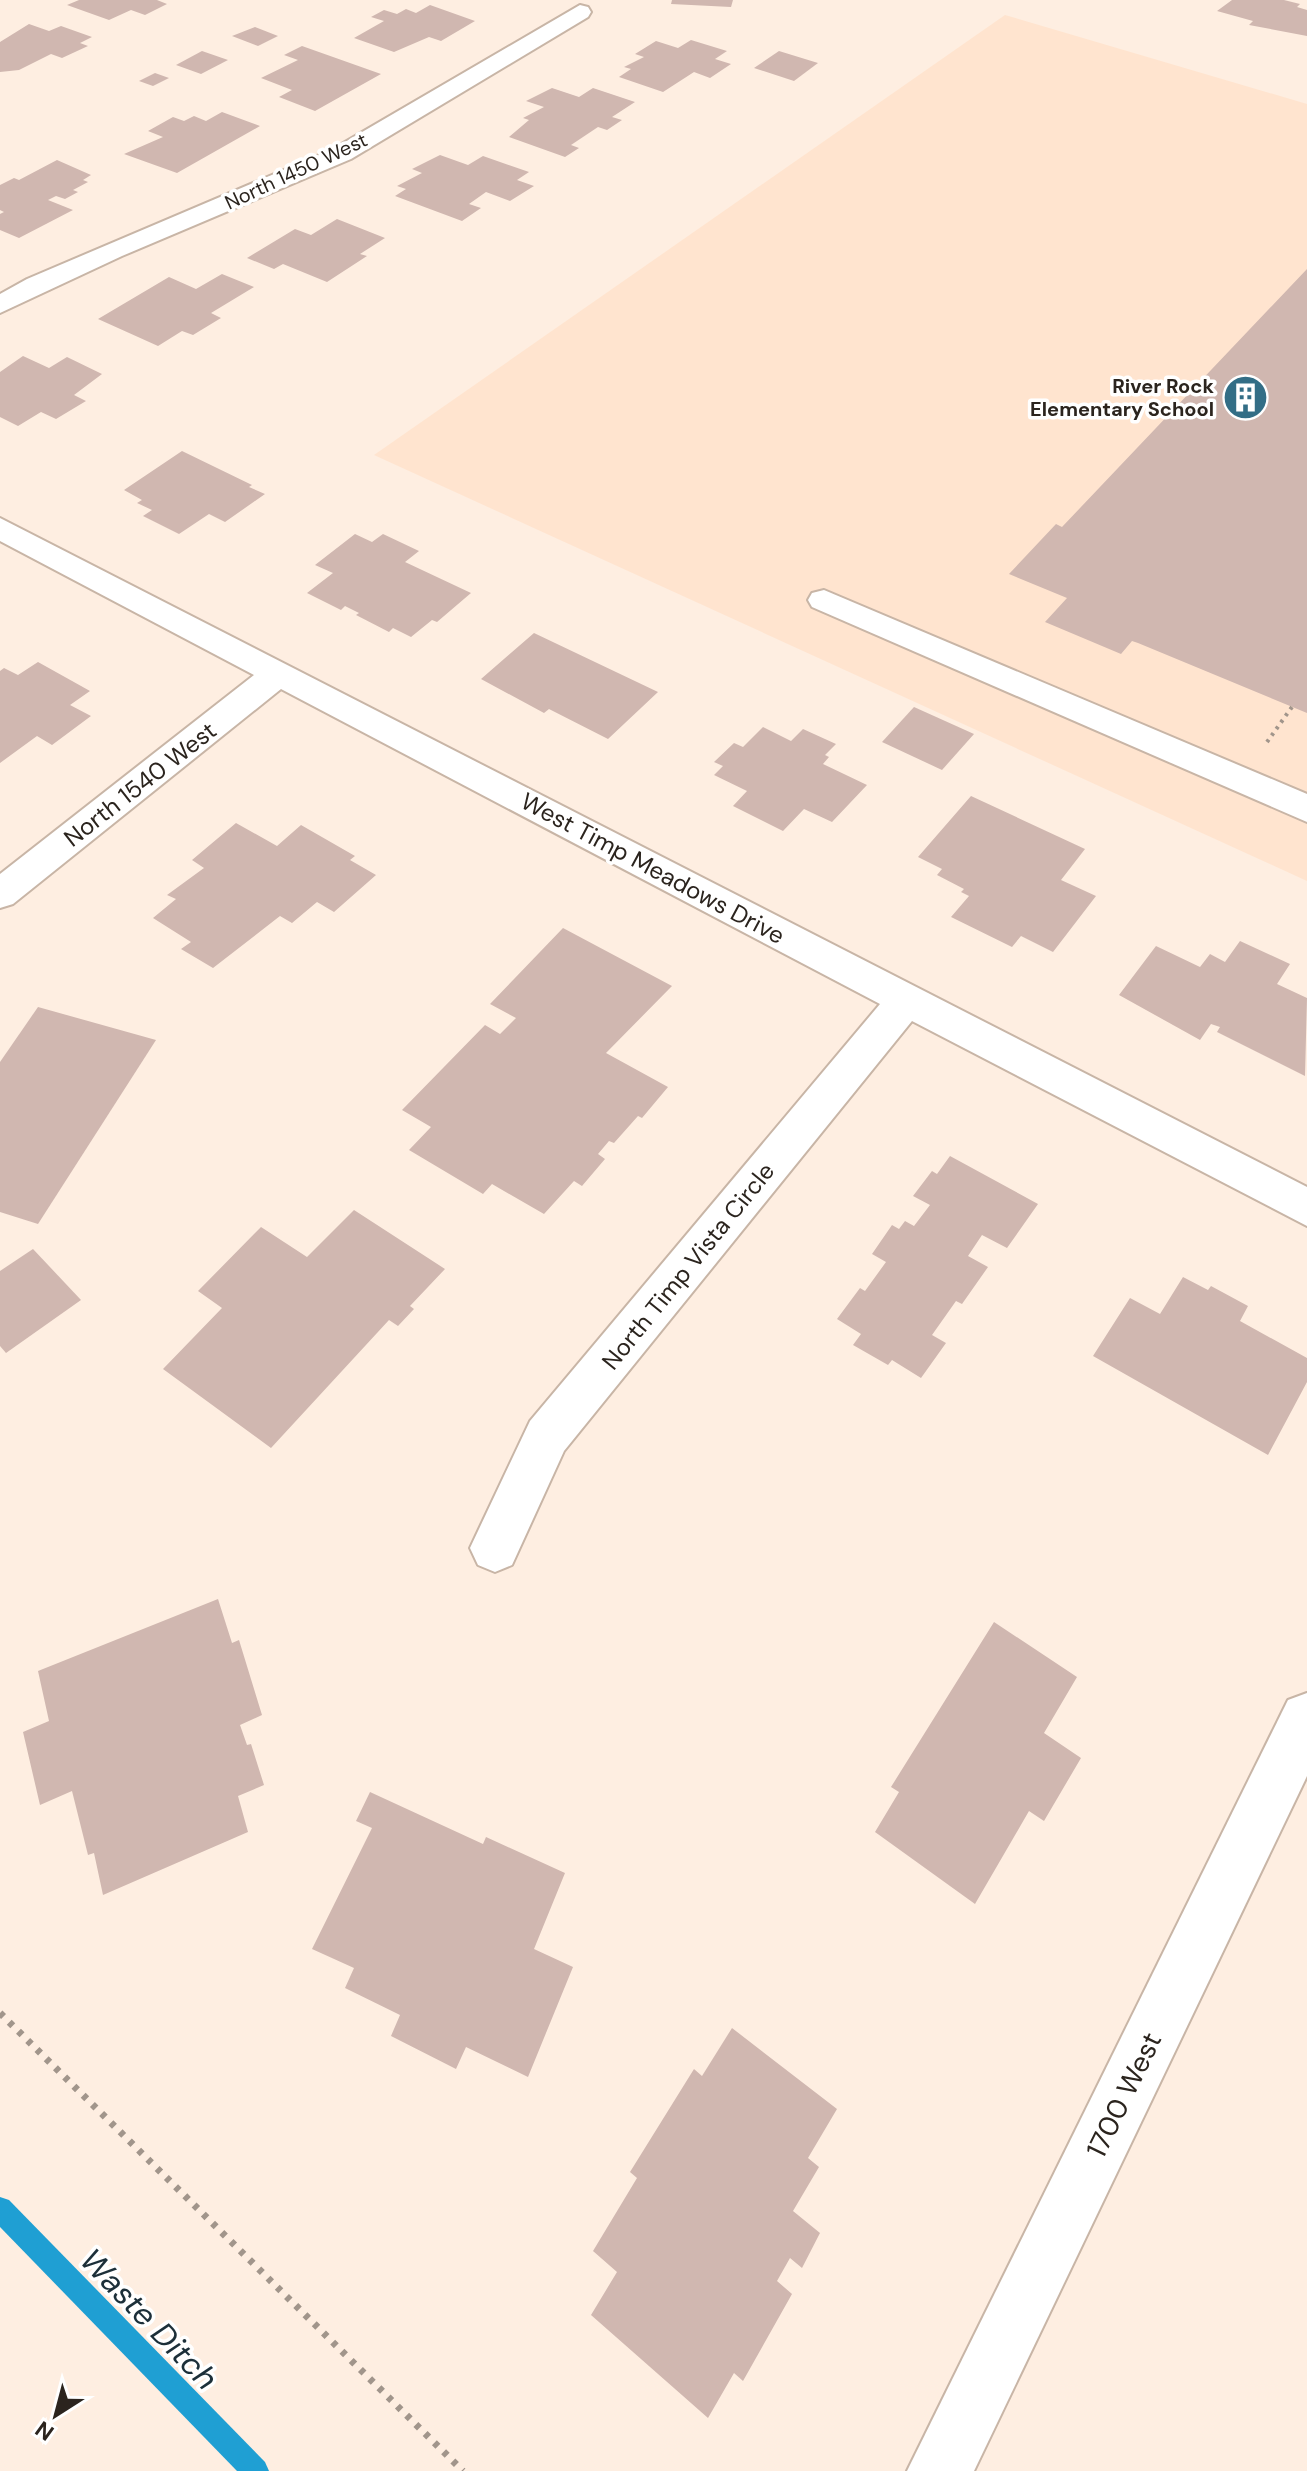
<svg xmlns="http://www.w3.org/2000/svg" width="1307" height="2471" font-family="'DM Sans',sans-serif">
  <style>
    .built { fill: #ffe4cf }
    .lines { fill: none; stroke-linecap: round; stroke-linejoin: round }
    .stream { fill: #1f9fd3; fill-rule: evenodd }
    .building { fill: #d0b7b0 }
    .minor-casing { stroke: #c8b5a6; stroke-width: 4 }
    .path-far1 { stroke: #a1958b; stroke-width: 4; stroke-dasharray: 3 5; stroke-linecap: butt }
    .path { stroke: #a1958b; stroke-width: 7; stroke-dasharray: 5 8; stroke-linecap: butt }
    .minor { fill: #fff; fill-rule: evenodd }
    .labels { text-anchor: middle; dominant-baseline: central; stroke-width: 7; stroke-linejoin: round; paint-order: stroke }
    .far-street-label { font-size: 20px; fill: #2b241e; stroke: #fff }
    .far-poi-label { font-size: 20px; font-weight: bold; fill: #2b241e; stroke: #fff; text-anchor: end }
    .street-label { font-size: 24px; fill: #2b241e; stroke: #fff }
    .near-street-label { font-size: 28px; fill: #2b241e; stroke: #fff }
    .near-water-label { font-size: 32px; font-style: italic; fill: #1c2f39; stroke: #fff }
  </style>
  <rect width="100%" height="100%" fill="#feeee1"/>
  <polygon class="built" points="1005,15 1307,104 1307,881 374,455"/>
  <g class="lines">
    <polygon class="stream" points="0,2197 9,2200 265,2462 269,2471 237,2471 0,2227"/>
  </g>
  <g class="building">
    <polygon points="79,0 157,0 167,4 145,15 131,10 109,20 67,5"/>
    <polygon points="672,0 733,0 731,7 671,4"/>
    <polygon points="1232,0 1284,0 1300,4 1297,7 1307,10 1307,36 1249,25 1253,21 1217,11"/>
    <polygon points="430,5 475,21 441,41 429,37 394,52 354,38 384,21 371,17 384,10 397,14 406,9 416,13"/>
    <polygon points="29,24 49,31 61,26 92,37 80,43 88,46 62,58 51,54 19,70 0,72 0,42"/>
    <polygon points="255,27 278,36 258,46 232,36"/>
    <polygon points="691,40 727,51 715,59 731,64 710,78 694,72 663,92 619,77 631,69 624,67 644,57 635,54 656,41 678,48"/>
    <polygon points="302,46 381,74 315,111 279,97 292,90 261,78 298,60 284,55"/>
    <polygon points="202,51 228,60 201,74 176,65"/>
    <polygon points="779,51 818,63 794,81 754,68"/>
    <polygon points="155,73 169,78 153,86 139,81"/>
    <polygon points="552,88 579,97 593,88 635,102 612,117 622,120 607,130 598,127 571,145 579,148 565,157 509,137 529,120 523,118 544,107 526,101"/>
    <polygon points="222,112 260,126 177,173 124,154 163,137 148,131 173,117 184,121 194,116 206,121"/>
    <polygon points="440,155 468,165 483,156 529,172 517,180 534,186 510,201 486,192 469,204 481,208 462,221 395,196 406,189 397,186 422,173 412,169"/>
    <polygon points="57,160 91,175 83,180 88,182 73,190 78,192 65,199 56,196 48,200 73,210 19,238 0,230 0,214 4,212 0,210 0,185 14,178 19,180"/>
    <polygon points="337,219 385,238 360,254 367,256 327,282 283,264 274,269 247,258 295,229 311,235"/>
    <polygon points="1307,269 1307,713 1138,643 1132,641 1121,654 1045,622 1067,598 1009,574 1056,524 1062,527"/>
    <polygon points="222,274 254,287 211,313 221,318 193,335 182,331 158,346 98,319 169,277 196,289"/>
    <polygon points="23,356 49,368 67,357 102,374 74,395 86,401 56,419 41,412 18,426 0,417 0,372"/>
    <polygon points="182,451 252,485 249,487 265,494 225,522 209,514 179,534 143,516 152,510 137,503 142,500 124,490"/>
    <polygon points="355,534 372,542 383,534 419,551 405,562 471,593 437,622 432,620 411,637 393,628 389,632 356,615 359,613 345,606 341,610 307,593 333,573 315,565"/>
    <polygon points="534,633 658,692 608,739 549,709 544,713 481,679"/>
    <polygon points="38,662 90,691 70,705 91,716 52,745 37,736 0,763 0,671 4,668 18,675"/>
    <polygon points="914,707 974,734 942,770 882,742"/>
    <polygon points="763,727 791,741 803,729 836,744 825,755 829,757 823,764 867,785 832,822 804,809 783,831 733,806 747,791 714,775 723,766 714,762 734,743 743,747"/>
    <polygon points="971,796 1085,849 1061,880 1096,896 1053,952 1021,936 1012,947 951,917 969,896 961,892 964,889 937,875 942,869 918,857"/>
    <polygon points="236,823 277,846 301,825 355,856 350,860 376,875 334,912 317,902 292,923 280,916 213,968 181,949 191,942 153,918 176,899 167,895 204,868 192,860"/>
    <polygon points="563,928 672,986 606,1053 668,1087 642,1118 638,1116 614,1143 609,1141 598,1154 605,1159 582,1186 574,1181 544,1214 492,1184 483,1194 409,1150 431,1127 402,1110 485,1025 500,1034 516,1018 490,1004"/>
    <polygon points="1240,941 1290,964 1277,984 1307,998 1305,1076 1217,1032 1220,1027 1211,1024 1200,1040 1119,995 1156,946 1200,967 1210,954 1225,962"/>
    <polygon points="38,1007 156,1040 38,1224 0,1212 0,1062"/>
    <polygon points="950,1156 1038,1204 1007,1248 982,1235 968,1256 988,1267 962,1304 956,1301 932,1335 946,1343 921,1378 892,1360 888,1365 853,1345 861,1334 837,1319 860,1288 865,1291 886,1262 872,1254 892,1225 899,1229 905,1221 914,1226 930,1205 913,1196 932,1171 937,1174"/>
    <polygon points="354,1210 445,1269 410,1306 414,1309 398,1326 389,1320 271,1448 163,1369 222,1308 198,1291 261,1227 307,1257"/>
    <polygon points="33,1249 81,1300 6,1353 0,1346 0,1271"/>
    <polygon points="1183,1277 1208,1290 1211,1286 1248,1306 1240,1321 1307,1358 1307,1382 1268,1455 1093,1356 1130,1298 1160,1314"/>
    <polygon points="218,1599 232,1643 239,1640 262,1715 240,1725 247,1745 251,1744 264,1785 238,1796 248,1832 103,1895 94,1853 88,1855 72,1791 40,1805 23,1732 49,1721 38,1671"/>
    <polygon points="994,1622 1077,1677 1044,1733 1081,1758 1044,1821 1029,1811 975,1904 875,1832 899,1792 891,1787"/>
    <polygon points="370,1792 483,1844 486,1837 565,1873 534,1949 573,1967 528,2077 466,2047 456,2069 391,2036 400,2015 345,1988 354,1968 312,1949 372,1828 356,1821"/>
    <polygon points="732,2028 837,2109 808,2158 819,2167 793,2211 820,2233 802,2268 790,2258 777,2281 792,2294 743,2381 734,2373 708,2418 591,2315 617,2272 593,2251 637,2178 630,2172 694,2069 702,2076"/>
  </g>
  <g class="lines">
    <defs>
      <g id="minor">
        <polygon points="580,5 588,7 591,12 588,17 351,159 122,256 0,313 0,294 27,279 333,149"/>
        <polygon points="0,518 1307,1187 1307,1226 912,1021 564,1451 512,1565 495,1572 478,1565 470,1548 530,1421 880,1004 281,689 13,904 0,908 0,874 254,675 0,541"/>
        <polygon points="824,590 1307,794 1307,822 812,607 808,600 812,593"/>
        <polygon points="1307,1693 1307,1776 974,2471 907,2471 1288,1700"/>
      </g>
    </defs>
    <use href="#minor" class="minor-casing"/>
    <polyline class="path-far1" points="1267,742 1292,707"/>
    <polyline class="path" points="0,2013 463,2471"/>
    <use href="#minor" class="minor"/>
  </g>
  <defs>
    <symbol id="building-disc" viewBox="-11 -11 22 22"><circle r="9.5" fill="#336e86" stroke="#fff"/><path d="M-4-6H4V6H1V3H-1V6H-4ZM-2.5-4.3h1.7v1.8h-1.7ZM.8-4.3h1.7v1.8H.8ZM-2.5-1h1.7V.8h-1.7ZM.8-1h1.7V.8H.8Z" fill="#fff"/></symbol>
  </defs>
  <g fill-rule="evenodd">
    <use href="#building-disc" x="1220" y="372" width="51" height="51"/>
  </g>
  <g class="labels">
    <g class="far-street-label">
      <text transform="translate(296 171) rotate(-25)">North 1450 West</text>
    </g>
    <g class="far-poi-label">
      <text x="1214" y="386">River Rock<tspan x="1214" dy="23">Elementary School</tspan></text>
    </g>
    <g class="street-label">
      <text transform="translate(140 784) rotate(-38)">North 1540 West</text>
      <text transform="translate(653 868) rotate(28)">West Timp Meadows Drive</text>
      <text transform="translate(688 1266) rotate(-51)">North Timp Vista Circle</text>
    </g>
    <g class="near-street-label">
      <text transform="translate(1124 2095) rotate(-64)">1700 West</text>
    </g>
    <g class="near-water-label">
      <text transform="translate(149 2319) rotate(46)">Waste Ditch</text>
    </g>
  </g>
  <g transform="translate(56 2415) rotate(216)" stroke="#ffffff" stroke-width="6" paint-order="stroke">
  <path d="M0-6L14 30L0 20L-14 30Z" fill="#2b241e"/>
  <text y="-12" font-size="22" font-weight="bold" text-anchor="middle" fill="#2b241e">N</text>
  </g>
</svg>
